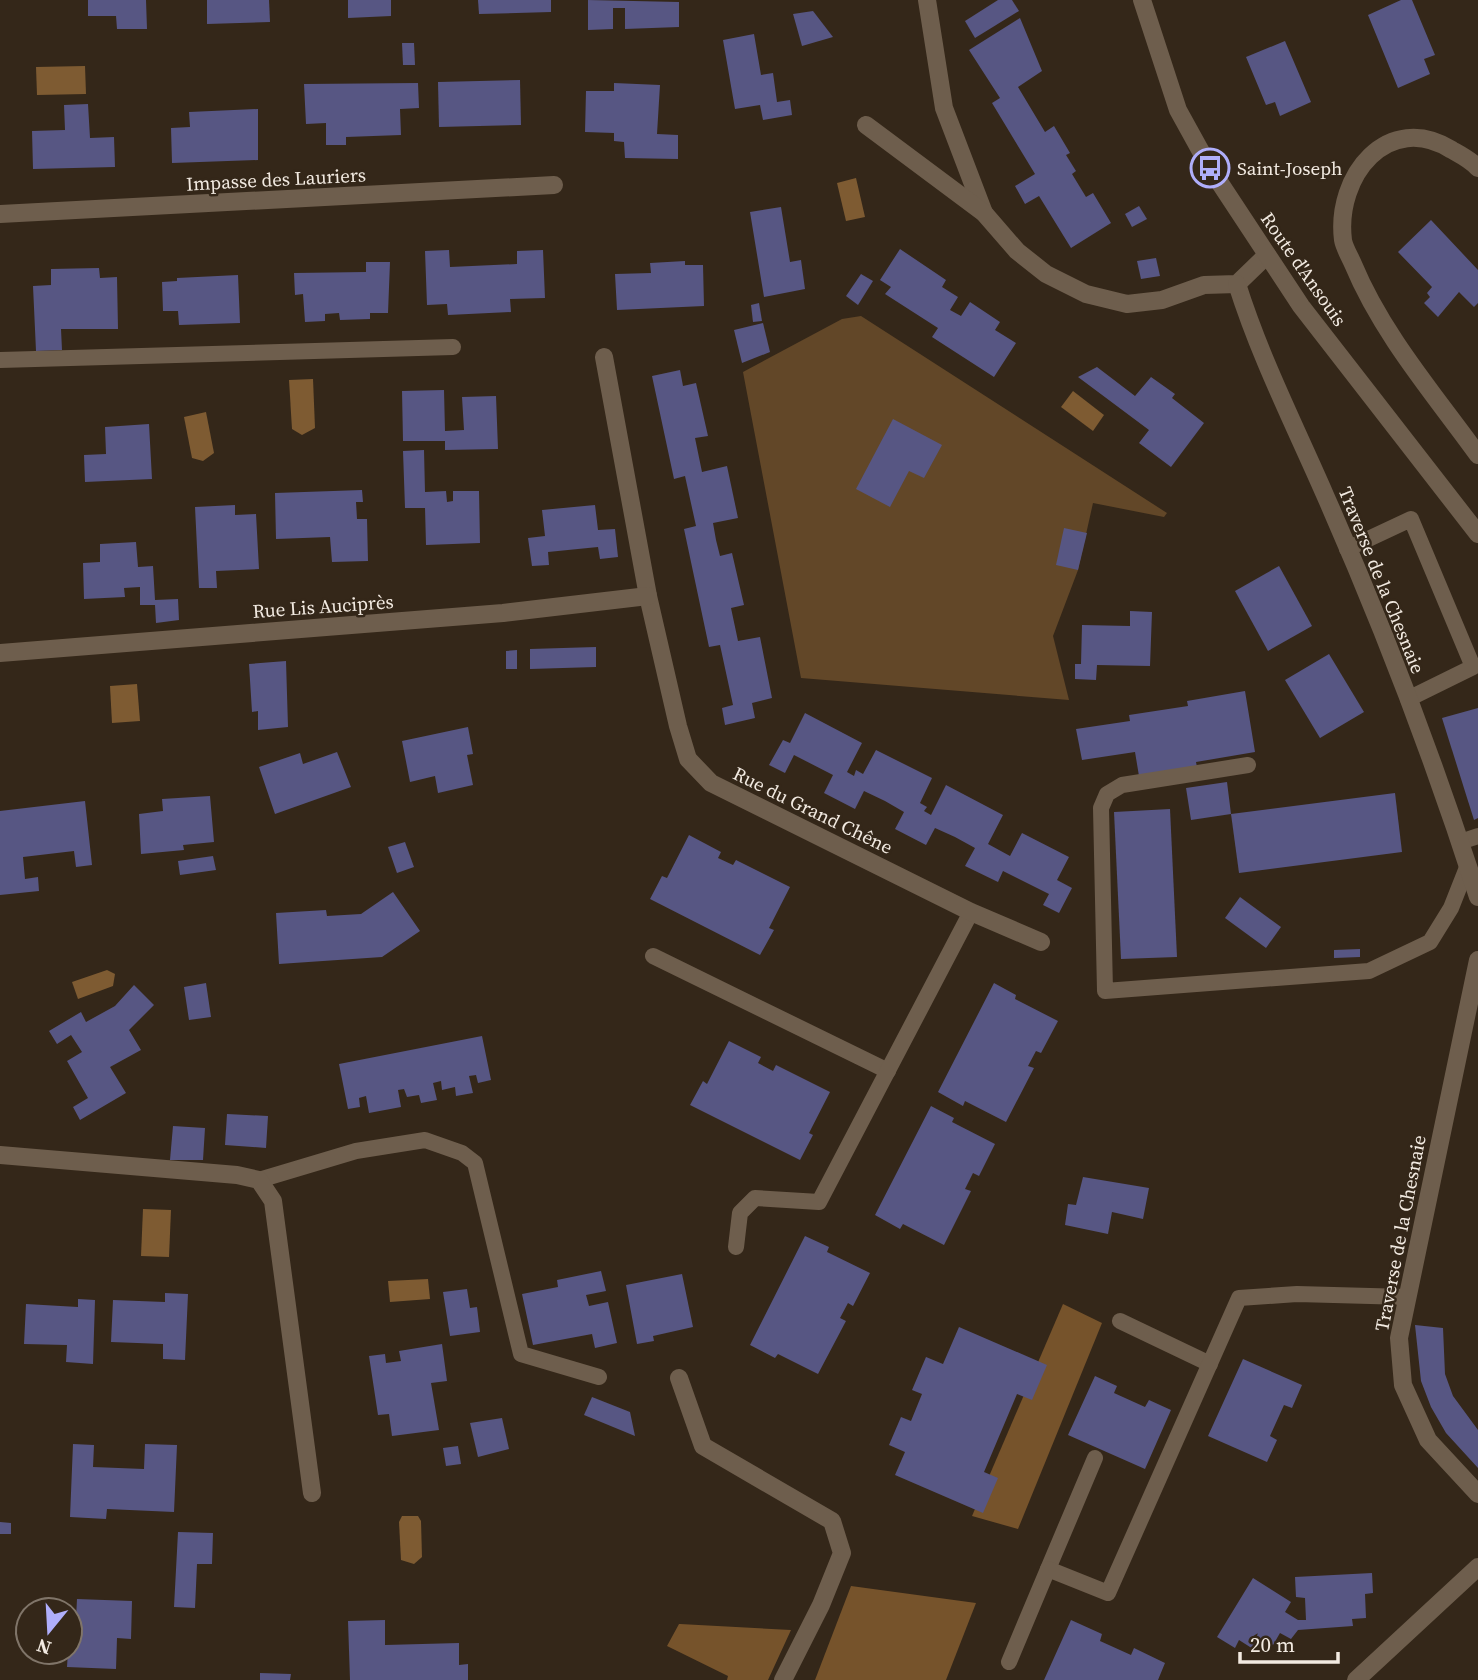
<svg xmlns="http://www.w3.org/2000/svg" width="1478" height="1680" font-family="'Source Serif 4',serif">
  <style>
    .green { fill: #624728 }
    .forest { fill: #76532b }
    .water { fill: #7e5b32 }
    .building { fill: #575683 }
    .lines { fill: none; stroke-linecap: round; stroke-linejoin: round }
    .service { stroke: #6e5e4d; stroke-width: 16 }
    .minor { stroke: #6e5e4d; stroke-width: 18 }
    .tertiary { stroke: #6e5e4d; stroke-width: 18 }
    .labels { text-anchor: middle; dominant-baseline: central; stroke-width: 5; stroke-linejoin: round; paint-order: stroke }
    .poi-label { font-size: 19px; fill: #f2eae1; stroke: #342719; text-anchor: start }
    .street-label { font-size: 19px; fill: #f2eae1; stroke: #342719 }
  </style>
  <rect width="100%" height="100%" fill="#342719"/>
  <polygon class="green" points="861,316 1167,513 1164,517 1093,503 1078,570 1053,636 1069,700 801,678 743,372 842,319"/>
  <g class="forest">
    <polygon points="1063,1304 1102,1323 1018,1529 972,1516"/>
    <polygon points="851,1586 976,1603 946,1680 815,1680"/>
    <polygon points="679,1624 680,1624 791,1630 768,1680 727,1680 728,1676 667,1646"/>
  </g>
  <g class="water">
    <polygon points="85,66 86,94 37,95 36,67"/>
    <polygon points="856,178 865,217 846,221 837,183"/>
    <polygon points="313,379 315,428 302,435 292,429 289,380"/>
    <polygon points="1073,391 1104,415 1093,431 1061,407"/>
    <polygon points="206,412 214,453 203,461 192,458 184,417"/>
    <polygon points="137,684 140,721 112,723 110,686"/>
    <polygon points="107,970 115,974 113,986 78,999 72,982"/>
    <polygon points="143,1209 171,1210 169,1257 141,1256"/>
    <polygon points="428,1279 430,1299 390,1302 388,1281"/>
    <polygon points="402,1516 418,1516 421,1521 422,1557 414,1564 401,1560 399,1522"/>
  </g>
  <g class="building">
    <polygon points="88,0 146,0 147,29 117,29 116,16 88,16"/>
    <polygon points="207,0 269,0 270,22 207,24"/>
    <polygon points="348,0 391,0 391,16 348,18"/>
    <polygon points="478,0 551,0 551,12 479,14"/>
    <polygon points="588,0 679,2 679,27 625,29 625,8 613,8 613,29 588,30"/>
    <polygon points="998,0 1012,0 1019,11 975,38 965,21"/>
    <polygon points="1401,0 1412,0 1435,55 1424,59 1430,74 1398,88 1368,15"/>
    <polygon points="813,11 833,37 802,46 793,14"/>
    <polygon points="1020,18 1042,71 1018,87 1045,132 1054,126 1070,153 1066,155 1076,171 1072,174 1086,197 1093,193 1111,223 1071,248 1039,196 1025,204 1015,186 1035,174 992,103 1000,98 969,50"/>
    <polygon points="754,34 761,75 773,73 777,102 790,100 792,115 763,120 760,105 735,109 723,40"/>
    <polygon points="1285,41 1311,102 1280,116 1275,102 1266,105 1246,57"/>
    <polygon points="402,43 414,43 415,65 403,65"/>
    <polygon points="520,80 521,125 439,127 438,82"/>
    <polygon points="418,83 419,108 400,109 401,135 346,137 346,145 326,145 326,123 306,124 304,84"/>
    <polygon points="614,83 660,85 657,134 678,135 678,159 625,158 624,142 614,141 614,133 585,132 586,91 614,91"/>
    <polygon points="88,104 90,138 114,137 115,167 33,169 32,131 65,130 64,105"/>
    <polygon points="258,109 258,160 172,163 171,128 190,127 189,112"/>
    <polygon points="1139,206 1147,219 1132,227 1125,214"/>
    <polygon points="781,207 790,262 801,260 805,289 764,297 750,212"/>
    <polygon points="1431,220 1478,270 1478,303 1474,307 1459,292 1438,317 1424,303 1430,297 1427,293 1432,287 1398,252"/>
    <polygon points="900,249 946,280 942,287 958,297 950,310 961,316 970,302 1000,322 995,330 1016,343 994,377 932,337 938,328 885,294 891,287 880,280"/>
    <polygon points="449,250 450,267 517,264 517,251 543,250 545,298 510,299 511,312 448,315 447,304 427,305 425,251"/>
    <polygon points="1156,258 1160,276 1141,279 1137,261"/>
    <polygon points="685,261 685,265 703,265 704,306 617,310 615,274 651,273 650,263"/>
    <polygon points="366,262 390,262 388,313 370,313 370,319 340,320 339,313 325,314 325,321 305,322 303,294 295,295 294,273 366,272"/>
    <polygon points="99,268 100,278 117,277 118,329 61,329 62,350 36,351 33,286 51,285 51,269"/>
    <polygon points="861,274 873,281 858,305 846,296"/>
    <polygon points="238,275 240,323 179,325 178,311 163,311 162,282 177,281 177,278"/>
    <polygon points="759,303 762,321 753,322 751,305"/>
    <polygon points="763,323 770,352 742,363 734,330"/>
    <polygon points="1097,367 1135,396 1151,377 1175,394 1172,398 1204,423 1171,467 1139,443 1149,430 1078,377"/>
    <polygon points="680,370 683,386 696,383 708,436 695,438 702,472 727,466 738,518 713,523 716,540 720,556 732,553 744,605 731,608 738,641 760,637 772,698 752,703 755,718 725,725 722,708 733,705 720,645 709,647 684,529 696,526 685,476 674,479 652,376"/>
    <polygon points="444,390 445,431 464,430 462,397 496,396 498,449 445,450 445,441 403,441 402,391"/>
    <polygon points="893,419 942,445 924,478 909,471 890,507 856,489"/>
    <polygon points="149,424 152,479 85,482 84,455 106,454 105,427"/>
    <polygon points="424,450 425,492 446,491 447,502 453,501 453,491 479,491 480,543 426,545 425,508 405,508 403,451"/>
    <polygon points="362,490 363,502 356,502 357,519 367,519 368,561 332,562 330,537 276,539 275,493"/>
    <polygon points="235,505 235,515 256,514 259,569 216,571 217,588 199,588 195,507"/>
    <polygon points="595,505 598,530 615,529 618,557 600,559 598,547 548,552 549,565 532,566 528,538 545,536 542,510"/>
    <polygon points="1064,528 1087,533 1078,570 1056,565"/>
    <polygon points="136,542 138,567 153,566 155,600 178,599 179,620 156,623 155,605 140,605 140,587 124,588 125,597 84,599 83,563 100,562 100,544"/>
    <polygon points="1279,566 1312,626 1268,651 1235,591"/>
    <polygon points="1130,611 1152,612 1150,666 1097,665 1096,680 1075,679 1075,664 1081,664 1082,625 1130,626"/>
    <polygon points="596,647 596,667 530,669 530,649"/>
    <polygon points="517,650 517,669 506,669 506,651"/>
    <polygon points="1329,654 1364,712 1320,738 1285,680"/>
    <polygon points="286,661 288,727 258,730 258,711 252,712 249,664"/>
    <polygon points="1245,691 1255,752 1196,762 1197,767 1139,776 1135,752 1082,760 1076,729 1130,721 1129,715 1188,706 1187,701"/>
    <polygon points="1478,708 1478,818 1474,820 1442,718"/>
    <polygon points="805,713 862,743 847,772 854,776 856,770 863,774 876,750 932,778 920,803 927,807 924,811 931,815 946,785 1003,815 988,844 1010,856 1022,833 1069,857 1057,880 1072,888 1059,913 1043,905 1049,894 1003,871 998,882 965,866 975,848 955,837 935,828 926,845 895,829 904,812 885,801 864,791 855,809 824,793 833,775 794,755 785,773 769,765 783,740 790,743"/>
    <polygon points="468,727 473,754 467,755 473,785 438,793 435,776 410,782 402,741"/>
    <polygon points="337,752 351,787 275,814 259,767 300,753 303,764"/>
    <polygon points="1227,782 1231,814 1191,820 1186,788"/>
    <polygon points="1395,793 1402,852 1239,873 1231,814"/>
    <polygon points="210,796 214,842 183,845 184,850 141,854 139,814 163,811 162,799"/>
    <polygon points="85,801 92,865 76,867 74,851 23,857 25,879 38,877 39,891 0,895 0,811"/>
    <polygon points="1170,809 1177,957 1121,959 1114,812"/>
    <polygon points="689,835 721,852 718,858 733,865 736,860 790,887 769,928 774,930 760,955 650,899 662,876 667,878"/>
    <polygon points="405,842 414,867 397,873 388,847"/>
    <polygon points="213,856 216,870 180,875 178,861"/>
    <polygon points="393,892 420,931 382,957 279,964 276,913 326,910 327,916 361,914"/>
    <polygon points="1240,897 1281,927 1266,948 1225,918"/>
    <polygon points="1360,949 1360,957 1334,958 1334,950"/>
    <polygon points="206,983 211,1017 189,1020 184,987"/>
    <polygon points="994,983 1016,995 1015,999 1058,1021 1041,1053 1036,1051 1028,1066 1034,1068 1006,1122 965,1101 963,1106 938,1092"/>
    <polygon points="134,985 154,1005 129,1030 141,1050 110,1067 126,1093 80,1120 73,1107 88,1098 67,1061 82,1052 71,1035 57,1044 49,1031 81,1012 86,1022 115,1006"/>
    <polygon points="482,1036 491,1080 478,1083 476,1075 469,1076 473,1093 456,1096 455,1087 442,1090 441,1081 433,1083 437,1100 421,1103 419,1095 407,1097 404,1089 398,1090 401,1107 369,1113 366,1096 359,1098 360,1107 348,1109 339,1064"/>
    <polygon points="729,1041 761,1057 758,1063 773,1071 776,1065 830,1092 809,1133 813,1135 800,1160 690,1105 703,1081 707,1084"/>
    <polygon points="931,1106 954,1118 952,1122 995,1144 979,1176 973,1173 965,1189 971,1191 944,1245 903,1224 900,1229 875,1215"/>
    <polygon points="227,1114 268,1116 266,1148 225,1145"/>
    <polygon points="173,1126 205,1128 203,1160 170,1160"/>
    <polygon points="1083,1177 1149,1188 1143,1219 1112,1212 1108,1234 1065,1225 1068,1204 1076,1205"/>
    <polygon points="805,1236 829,1247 827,1252 870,1273 853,1306 848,1303 840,1318 846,1321 818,1374 778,1354 775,1358 750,1345"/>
    <polygon points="601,1271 606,1291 586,1295 589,1306 608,1302 617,1343 595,1348 592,1334 533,1345 522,1294 558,1287 557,1280"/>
    <polygon points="682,1274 693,1327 653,1336 654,1341 637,1344 626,1285"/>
    <polygon points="467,1289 470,1308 477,1307 480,1332 450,1336 443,1292"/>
    <polygon points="165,1293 188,1294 185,1360 163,1359 163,1344 111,1342 113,1300 165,1302"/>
    <polygon points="78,1299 95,1300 93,1364 66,1362 67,1345 24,1344 26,1304 78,1307"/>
    <polygon points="1415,1325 1443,1328 1445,1374 1453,1396 1478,1430 1478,1468 1446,1433 1431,1407 1421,1381"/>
    <polygon points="959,1327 1047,1365 1032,1400 1017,1394 984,1472 998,1478 983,1513 895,1475 905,1452 889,1445 901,1417 911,1421 922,1394 912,1390 926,1357 943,1364"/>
    <polygon points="442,1344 447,1381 431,1383 439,1430 392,1436 389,1414 378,1415 369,1356 385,1354 386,1363 401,1361 399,1351"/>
    <polygon points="1243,1359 1302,1385 1292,1408 1284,1405 1270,1436 1277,1440 1267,1462 1208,1436"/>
    <polygon points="1095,1376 1117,1386 1114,1393 1145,1407 1149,1400 1171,1410 1145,1469 1068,1435"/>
    <polygon points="592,1397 630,1412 635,1436 584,1415"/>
    <polygon points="502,1418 509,1449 478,1457 470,1423"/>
    <polygon points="73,1444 94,1445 93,1467 144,1469 145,1444 177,1445 174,1512 107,1509 106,1519 70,1517"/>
    <polygon points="458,1446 461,1464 446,1466 443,1448"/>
    <polygon points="0,1522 11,1523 11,1534 0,1534"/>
    <polygon points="178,1532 213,1533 212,1564 197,1564 195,1608 174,1607"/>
    <polygon points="1372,1573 1373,1593 1365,1594 1366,1618 1352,1619 1353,1626 1298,1630 1291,1639 1280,1633 1273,1645 1269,1642 1261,1654 1239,1640 1235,1648 1217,1637 1253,1578 1291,1602 1285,1612 1298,1620 1306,1620 1305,1598 1296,1597 1295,1577"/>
    <polygon points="77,1599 132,1601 131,1639 117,1638 116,1669 67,1667 70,1619 76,1619"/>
    <polygon points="385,1620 385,1645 459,1643 459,1665 468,1664 468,1680 350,1680 348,1621"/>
    <polygon points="1071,1620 1102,1634 1100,1641 1131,1655 1134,1648 1165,1663 1158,1680 1044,1680"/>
    <polygon points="260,1673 291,1674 290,1680 260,1680"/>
  </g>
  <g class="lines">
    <g class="service">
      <polyline points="0,360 453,347"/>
      <polyline points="1347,549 1411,519 1473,667 1408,699"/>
      <polyline points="1248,765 1122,785 1107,794 1101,808 1105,991 1369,971 1430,942 1451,908 1468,865"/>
      <polyline points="1460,842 1478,836"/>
      <polyline points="653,956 888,1071"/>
      <polyline points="259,1180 356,1151 425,1140 462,1153 475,1163 521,1354 599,1377"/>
      <polyline points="736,1247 740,1213 755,1198 819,1202 971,912"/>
      <polyline points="1120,1321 1210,1364"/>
      <polyline points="1048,1569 1095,1458"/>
      <polyline points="1009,1662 1048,1569 1108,1593 1239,1298 1297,1294 1407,1297"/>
    </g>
    <g class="minor">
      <polyline points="927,0 944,108 984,213"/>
      <polyline points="866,125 984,213 1017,251 1046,274 1086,294 1127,304 1162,300 1204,285 1237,284 1267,255"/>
      <path d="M 1478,168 C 1471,160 1461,155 1452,150 C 1388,110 1335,176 1343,240 C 1344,247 1350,257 1353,264 C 1382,334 1434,394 1478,455"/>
      <polyline points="0,214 554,185"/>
      <path d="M 1237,284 C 1260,357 1294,424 1325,495 C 1383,626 1434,760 1478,897"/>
      <polyline points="604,357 648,596 678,726 688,759 711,783 971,912 1041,942"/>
      <polyline points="0,653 503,613 648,596"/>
      <polyline points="1478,960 1399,1338 1403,1385 1428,1440 1478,1494"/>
      <polyline points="0,1155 237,1175 259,1180 273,1201 312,1493"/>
      <polyline points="679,1378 703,1446 832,1521 842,1553 821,1605 783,1680"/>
    </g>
    <g class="tertiary">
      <polyline points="1142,0 1178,110 1210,168 1301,306 1478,534"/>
      <polyline points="1356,1680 1478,1567"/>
    </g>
  </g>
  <defs>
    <symbol id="bus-ring" viewBox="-11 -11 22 22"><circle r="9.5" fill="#342719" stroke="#afaefa" stroke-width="1.5"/><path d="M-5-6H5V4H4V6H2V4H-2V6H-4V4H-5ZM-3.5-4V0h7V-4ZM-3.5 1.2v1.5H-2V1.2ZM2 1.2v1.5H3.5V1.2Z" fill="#afaefa"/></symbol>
  </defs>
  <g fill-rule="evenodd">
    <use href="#bus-ring" x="1188" y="146" width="44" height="44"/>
  </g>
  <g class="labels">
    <g class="poi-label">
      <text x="1237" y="168">Saint-Joseph</text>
    </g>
    <g class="street-label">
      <text transform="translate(276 179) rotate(-3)">Impasse des Lauriers</text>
      <text transform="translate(1304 269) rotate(55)">Route d'Ansouis</text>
      <text transform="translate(1382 580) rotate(68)">Traverse de la Chesnaie</text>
      <text transform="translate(323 606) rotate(-4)">Rue Lis Auciprès</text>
      <text transform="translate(813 810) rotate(26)">Rue du Grand Chêne</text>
      <text transform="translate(1400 1233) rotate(-79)">Traverse de la Chesnaie</text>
    </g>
  </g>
  <g transform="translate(49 1631) rotate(198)"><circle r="33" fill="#342719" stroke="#807569" stroke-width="2"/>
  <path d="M0-5L12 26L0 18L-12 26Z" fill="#afaefa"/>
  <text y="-10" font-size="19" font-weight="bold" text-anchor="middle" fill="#f2eae1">N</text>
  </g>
  <path d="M1240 1652v10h98v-10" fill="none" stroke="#f2eae1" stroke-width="3.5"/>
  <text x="1250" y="1652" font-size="21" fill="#f2eae1" stroke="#342719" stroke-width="5" paint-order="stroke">20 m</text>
</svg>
